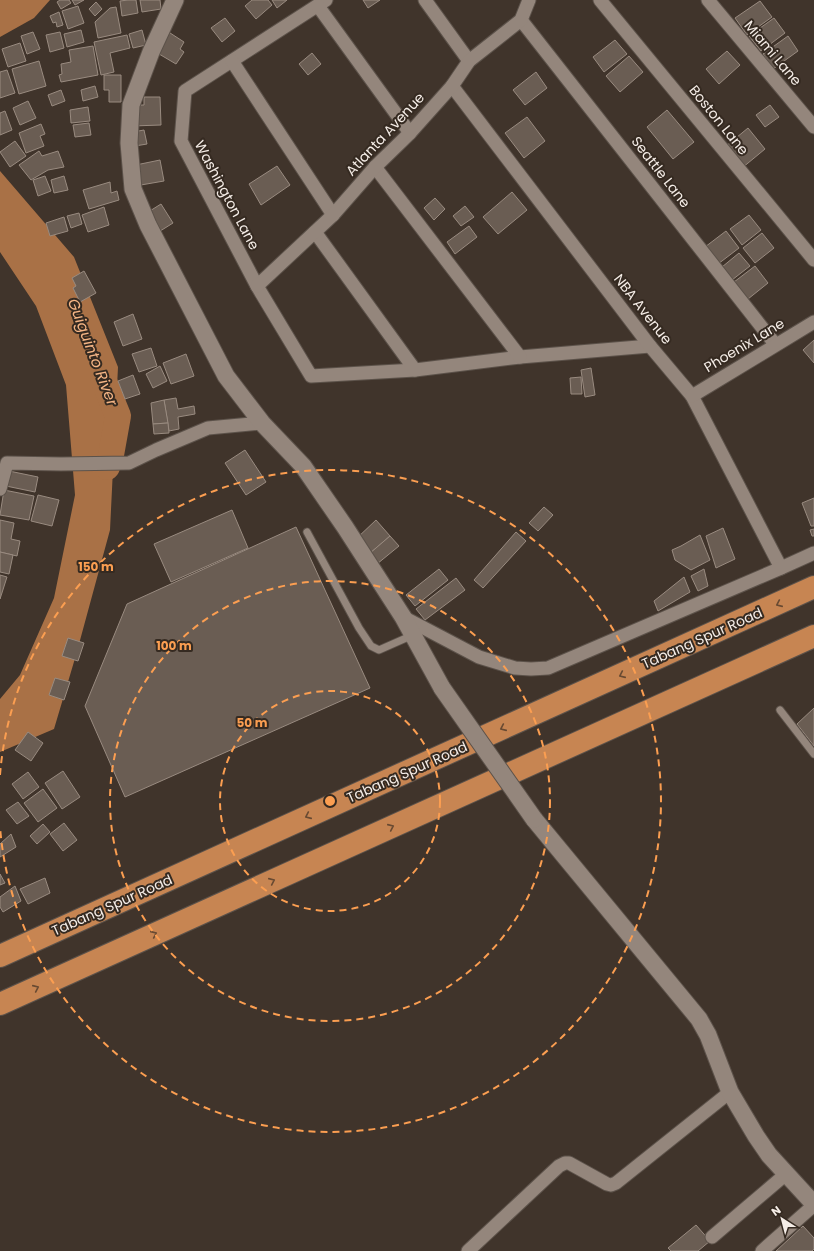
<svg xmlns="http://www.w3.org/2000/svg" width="814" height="1251" font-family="Poppins,sans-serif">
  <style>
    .water { fill: #a97146 }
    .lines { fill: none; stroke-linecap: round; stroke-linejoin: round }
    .river { stroke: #a97146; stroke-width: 26 }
    .building { fill: #6a5d53; stroke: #998b80 }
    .service-casing { stroke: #5c524a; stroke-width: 9 }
    .minor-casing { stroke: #5c524a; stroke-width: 15 }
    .tertiary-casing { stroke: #5c524a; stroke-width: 19 }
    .motorway-casing { stroke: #5c524a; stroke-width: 24 }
    .service { stroke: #94867c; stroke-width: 7 }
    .minor { stroke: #94867c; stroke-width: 13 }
    .tertiary { stroke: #94867c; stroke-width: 17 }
    .motorway { stroke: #c78552; stroke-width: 22 }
    .tertiary-bridge-casing { stroke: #5c524a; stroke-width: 19; stroke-linecap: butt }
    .tertiary-bridge { stroke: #94867c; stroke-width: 17 }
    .oneway { stroke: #684a32 }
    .ring { fill: none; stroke: #fb9e51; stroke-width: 2; stroke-dasharray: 7 5 }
    .labels { text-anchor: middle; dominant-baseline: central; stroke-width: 4; stroke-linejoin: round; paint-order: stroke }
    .street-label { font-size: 14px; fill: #f5ede7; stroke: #352a21 }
    .water-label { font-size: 15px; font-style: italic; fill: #f5b585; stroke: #352a21 }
    .centre { fill: #fb9e51; stroke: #352a21; stroke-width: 2 }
    .ring-label { font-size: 12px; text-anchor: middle; font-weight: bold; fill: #fb9e51; stroke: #352a21; stroke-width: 4; stroke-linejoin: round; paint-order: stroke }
  </style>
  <rect width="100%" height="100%" fill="#40342b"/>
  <g class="water">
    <polygon points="0,0 50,0 34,18 0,37"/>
    <polygon points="0,171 74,257 118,367 110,530 76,655 54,729 0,752 0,699 20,675 54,598 75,495 66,385 36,306 0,252"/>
  </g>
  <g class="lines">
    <polyline class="river" points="103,379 118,416 111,455 107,467"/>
  </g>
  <g class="building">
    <polygon points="60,0 69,0 71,3 61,9 57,2"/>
    <polygon points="72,0 84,0 75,5"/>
    <polygon points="128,0 136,0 138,13 122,16 120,1"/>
    <polygon points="140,0 160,0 161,9 142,12"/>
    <polygon points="252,0 268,0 272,5 256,19 245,6"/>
    <polygon points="272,0 287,0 277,8"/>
    <polygon points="363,0 380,0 368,8"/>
    <polygon points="760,1 772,17 747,35 735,18"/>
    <polygon points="96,2 102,9 95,16 89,9"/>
    <polygon points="78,6 84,23 68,29 62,11"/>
    <polygon points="116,7 121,33 98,38 95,22 110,8"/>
    <polygon points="59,12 63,25 57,27 56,22 53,23 50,16"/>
    <polygon points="225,18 235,31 222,42 211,28"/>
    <polygon points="774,18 785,33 761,51 749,36"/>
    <polygon points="81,30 84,42 67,47 64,34"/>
    <polygon points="142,30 146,45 133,48 129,34"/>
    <polygon points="167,31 184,42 180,49 184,52 176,64 154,51"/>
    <polygon points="33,32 40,49 27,54 21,36"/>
    <polygon points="60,32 64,48 50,52 46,35"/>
    <polygon points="127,35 130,48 110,53 114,72 101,75 94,42"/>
    <polygon points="788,36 798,51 773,69 763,54"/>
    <polygon points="615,40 627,54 604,72 593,57"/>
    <polygon points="20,43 26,61 8,67 2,49"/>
    <polygon points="93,46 98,75 61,82 59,75 62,74 61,64 71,62 69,50"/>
    <polygon points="727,51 740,65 719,84 706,69"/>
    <polygon points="312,53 321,64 308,75 299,64"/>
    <polygon points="629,56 643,72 620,92 606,76"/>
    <polygon points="39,61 46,86 19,94 12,69"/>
    <polygon points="7,70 15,93 0,98 0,72"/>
    <polygon points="536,72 547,88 525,105 513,90"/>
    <polygon points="104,75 121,75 121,102 109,102 109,90 104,90"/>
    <polygon points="95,86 98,97 83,101 81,90"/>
    <polygon points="61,90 65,101 52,106 48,95"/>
    <polygon points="144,97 160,97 161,125 132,126 131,105 144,105"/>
    <polygon points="28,101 36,118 20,125 13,108"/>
    <polygon points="770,105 779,117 765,127 756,115"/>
    <polygon points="88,107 90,121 71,123 70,110"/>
    <polygon points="667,110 694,142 673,159 647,127"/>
    <polygon points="5,111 12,130 0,135 0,113"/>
    <polygon points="527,117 545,141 524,158 505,133"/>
    <polygon points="89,123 91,135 75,137 73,125"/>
    <polygon points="41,124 45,134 40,136 44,146 26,153 19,133"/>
    <polygon points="748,128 765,149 742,168 725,147"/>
    <polygon points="144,130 147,144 135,146 133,132"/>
    <polygon points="15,141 26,156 10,167 0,152"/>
    <polygon points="39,151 42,156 58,151 64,167 48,170 31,180 19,165"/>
    <polygon points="160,160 164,181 135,186 131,166"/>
    <polygon points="277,166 290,185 261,205 249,184"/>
    <polygon points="45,176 51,191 38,196 33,180"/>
    <polygon points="64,176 68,190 54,193 51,180"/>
    <polygon points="110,182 111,193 117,191 119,200 89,209 83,190"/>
    <polygon points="512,192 527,210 498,234 483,217"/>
    <polygon points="435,198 445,209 434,220 424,208"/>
    <polygon points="161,204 173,223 157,233 145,214"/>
    <polygon points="465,206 474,217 461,226 453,216"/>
    <polygon points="104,207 109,225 88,232 82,215"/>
    <polygon points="79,213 82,224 71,228 67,216"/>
    <polygon points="749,215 761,230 742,245 730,229"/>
    <polygon points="64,217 68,231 50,236 46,223"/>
    <polygon points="469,226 477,237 455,254 447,242"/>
    <polygon points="726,231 739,248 718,264 705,247"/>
    <polygon points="762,233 774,248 755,263 743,248"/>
    <polygon points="739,253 750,266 732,280 722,267"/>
    <polygon points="755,266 768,283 748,299 734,282"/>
    <polygon points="84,271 96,293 80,302 73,288 76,286 72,278"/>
    <polygon points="133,314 142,339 123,346 114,322"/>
    <polygon points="814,340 814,363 803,350"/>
    <polygon points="151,348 157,366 139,372 132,354"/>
    <polygon points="186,354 194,376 171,384 163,363"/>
    <polygon points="160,366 167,381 153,388 146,374"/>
    <polygon points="591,368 595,395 585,397 581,370"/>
    <polygon points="133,375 140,394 125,399 118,381"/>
    <polygon points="581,377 582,394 571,394 570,378"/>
    <polygon points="176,398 178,409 194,406 195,414 178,417 179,429 169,431 164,400"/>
    <polygon points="164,400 168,423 153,424 151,403"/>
    <polygon points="168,423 169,433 154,434 153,424"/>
    <polygon points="245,450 266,482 246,495 225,463"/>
    <polygon points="9,471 38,477 35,492 6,486"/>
    <polygon points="4,490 34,496 29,520 0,515"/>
    <polygon points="38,495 59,500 52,526 31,521"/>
    <polygon points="814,498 814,526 811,526 802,503"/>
    <polygon points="544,507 553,515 538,531 529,523"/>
    <polygon points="232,510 248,548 171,582 154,544"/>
    <polygon points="0,520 14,523 11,539 20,541 17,556 0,552"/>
    <polygon points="376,520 390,536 369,554 356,539"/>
    <polygon points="296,527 370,688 125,797 85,706 127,604"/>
    <polygon points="723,528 735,559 716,568 706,536"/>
    <polygon points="814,529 814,536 812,536 810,530"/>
    <polygon points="516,532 526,541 483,588 474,580"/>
    <polygon points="700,535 710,560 691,570 675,560 672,550 681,546"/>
    <polygon points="390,536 399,546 377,564 369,554"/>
    <polygon points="0,552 13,555 9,574 0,572"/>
    <polygon points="439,569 448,580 415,606 406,595"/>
    <polygon points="704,569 708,586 698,591 691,576"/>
    <polygon points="0,575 7,577 0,599"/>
    <polygon points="684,577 690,592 658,611 654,601"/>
    <polygon points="456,578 465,590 425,620 416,609"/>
    <polygon points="68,638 84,643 78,661 62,656"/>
    <polygon points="55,678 70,682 64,700 49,695"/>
    <polygon points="814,708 814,746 797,724"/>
    <polygon points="28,732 43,743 31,761 15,750"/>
    <polygon points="63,771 80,797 62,809 45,783"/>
    <polygon points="28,772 39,787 23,799 12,784"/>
    <polygon points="43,789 57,808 38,822 24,803"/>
    <polygon points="18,802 29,816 17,824 6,810"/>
    <polygon points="64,823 77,840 63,851 50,834"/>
    <polygon points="43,824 50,832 37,844 30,836"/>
    <polygon points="11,834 16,847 0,857 0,844"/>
    <polygon points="0,874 5,883 0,885"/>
    <polygon points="45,878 50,893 28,904 20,889"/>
    <polygon points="15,886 21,901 3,912 0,907 0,897"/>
    <polygon points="696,1225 710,1241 698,1251 671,1251 668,1248"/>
    <polygon points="803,1226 814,1238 814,1249 812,1251 776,1251"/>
  </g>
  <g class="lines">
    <defs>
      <g id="service">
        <polyline points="307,532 359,628 371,646 379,650 413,635"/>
        <polyline points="780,710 814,754"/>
      </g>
      <g id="minor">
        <polyline points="326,0 185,91 181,141 257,286 311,376 415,370 520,357 650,346"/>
        <polyline points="425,0 469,61"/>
        <polyline points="600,0 814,260"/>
        <polyline points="708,0 814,127"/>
        <polyline points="318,6 410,133"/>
        <polyline points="521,20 775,344"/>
        <polyline points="232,61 333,215"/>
        <polyline points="452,86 650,346 692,396 781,568"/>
        <polyline points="375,167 520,357"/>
        <polyline points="315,232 415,370"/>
        <polyline points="257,286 333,215 375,167 410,133 452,86 469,61 521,20 529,0"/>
        <polyline points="692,396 814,322"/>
        <polyline points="0,489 7,463 61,464 129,463 156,450 208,428 262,423"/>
        <polyline points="403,617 479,657 515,668 531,669 548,668 781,568 814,553"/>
        <polyline points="712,1237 786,1174"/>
        <polyline points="468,1251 559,1166 565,1163 569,1163 607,1184 611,1185 616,1183 730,1092"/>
        <polyline points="762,1251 814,1205"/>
      </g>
      <g id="tertiary">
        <polyline points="175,0 151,52 131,105 129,143 133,189 148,225 226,376 262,423 303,466 345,527 403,617 442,688"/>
        <polyline points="534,819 699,1019 708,1035 730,1092 756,1136 769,1155 814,1204"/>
      </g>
      <g id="motorway">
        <polyline points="0,956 814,587"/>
        <polyline points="0,1004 814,636"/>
      </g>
    </defs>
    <use href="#service" class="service-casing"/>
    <use href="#minor" class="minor-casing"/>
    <use href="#tertiary" class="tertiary-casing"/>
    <use href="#motorway" class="motorway-casing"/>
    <use href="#service" class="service"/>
    <use href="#minor" class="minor"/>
    <use href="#tertiary" class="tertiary"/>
    <use href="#motorway" class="motorway"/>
    <defs>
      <polyline id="tertiary-bridge" points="442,688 534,819"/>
    </defs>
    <use href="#tertiary-bridge" class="tertiary-bridge-casing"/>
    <use href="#tertiary-bridge" class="tertiary-bridge"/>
  </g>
  <defs><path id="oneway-chevron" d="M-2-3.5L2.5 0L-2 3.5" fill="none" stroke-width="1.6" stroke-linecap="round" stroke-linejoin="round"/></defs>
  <g class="oneway">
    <use href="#oneway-chevron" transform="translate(779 604) rotate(156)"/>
    <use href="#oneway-chevron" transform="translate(622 675) rotate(156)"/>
    <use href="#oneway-chevron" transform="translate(503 728) rotate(156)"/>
    <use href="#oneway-chevron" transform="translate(308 816) rotate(156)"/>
    <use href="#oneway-chevron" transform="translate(391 827) rotate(-24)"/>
    <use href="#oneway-chevron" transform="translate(272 881) rotate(-24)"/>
    <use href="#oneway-chevron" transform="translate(154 934) rotate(-24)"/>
    <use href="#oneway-chevron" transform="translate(36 988) rotate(-24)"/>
  </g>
  <g class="ring">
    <circle cx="330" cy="801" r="110"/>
    <circle cx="330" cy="801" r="220"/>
    <path d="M0 775A331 331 0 1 1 0 827"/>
  </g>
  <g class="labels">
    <g class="street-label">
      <text transform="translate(773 53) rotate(50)">Miami Lane</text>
      <text transform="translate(719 120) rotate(51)">Boston Lane</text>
      <text transform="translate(385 134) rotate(-47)">Atlanta Avenue</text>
      <text transform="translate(661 172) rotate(52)">Seattle Lane</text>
      <text transform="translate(227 195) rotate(62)">Washington Lane</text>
      <text transform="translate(643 309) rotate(52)">NBA Avenue</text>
      <text transform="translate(744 345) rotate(-31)">Phoenix Lane</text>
      <text transform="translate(702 638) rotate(-24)">Tabang Spur Road</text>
      <text transform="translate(407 772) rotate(-24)">Tabang Spur Road</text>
      <text transform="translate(112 905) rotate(-24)">Tabang Spur Road</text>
    </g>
    <g class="water-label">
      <text transform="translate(93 352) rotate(69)">Guiguinto River</text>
    </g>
  </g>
  <circle cx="330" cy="801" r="6" class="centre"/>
  <g class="ring-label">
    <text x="96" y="571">150 m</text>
    <text x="174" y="650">100 m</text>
    <text x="252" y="727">50 m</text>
  </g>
  <g transform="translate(782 1219) rotate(324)" stroke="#352a21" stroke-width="3" paint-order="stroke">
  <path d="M0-3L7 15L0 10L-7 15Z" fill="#f5ede7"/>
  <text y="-6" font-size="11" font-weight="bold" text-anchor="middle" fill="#f5ede7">N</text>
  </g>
</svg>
